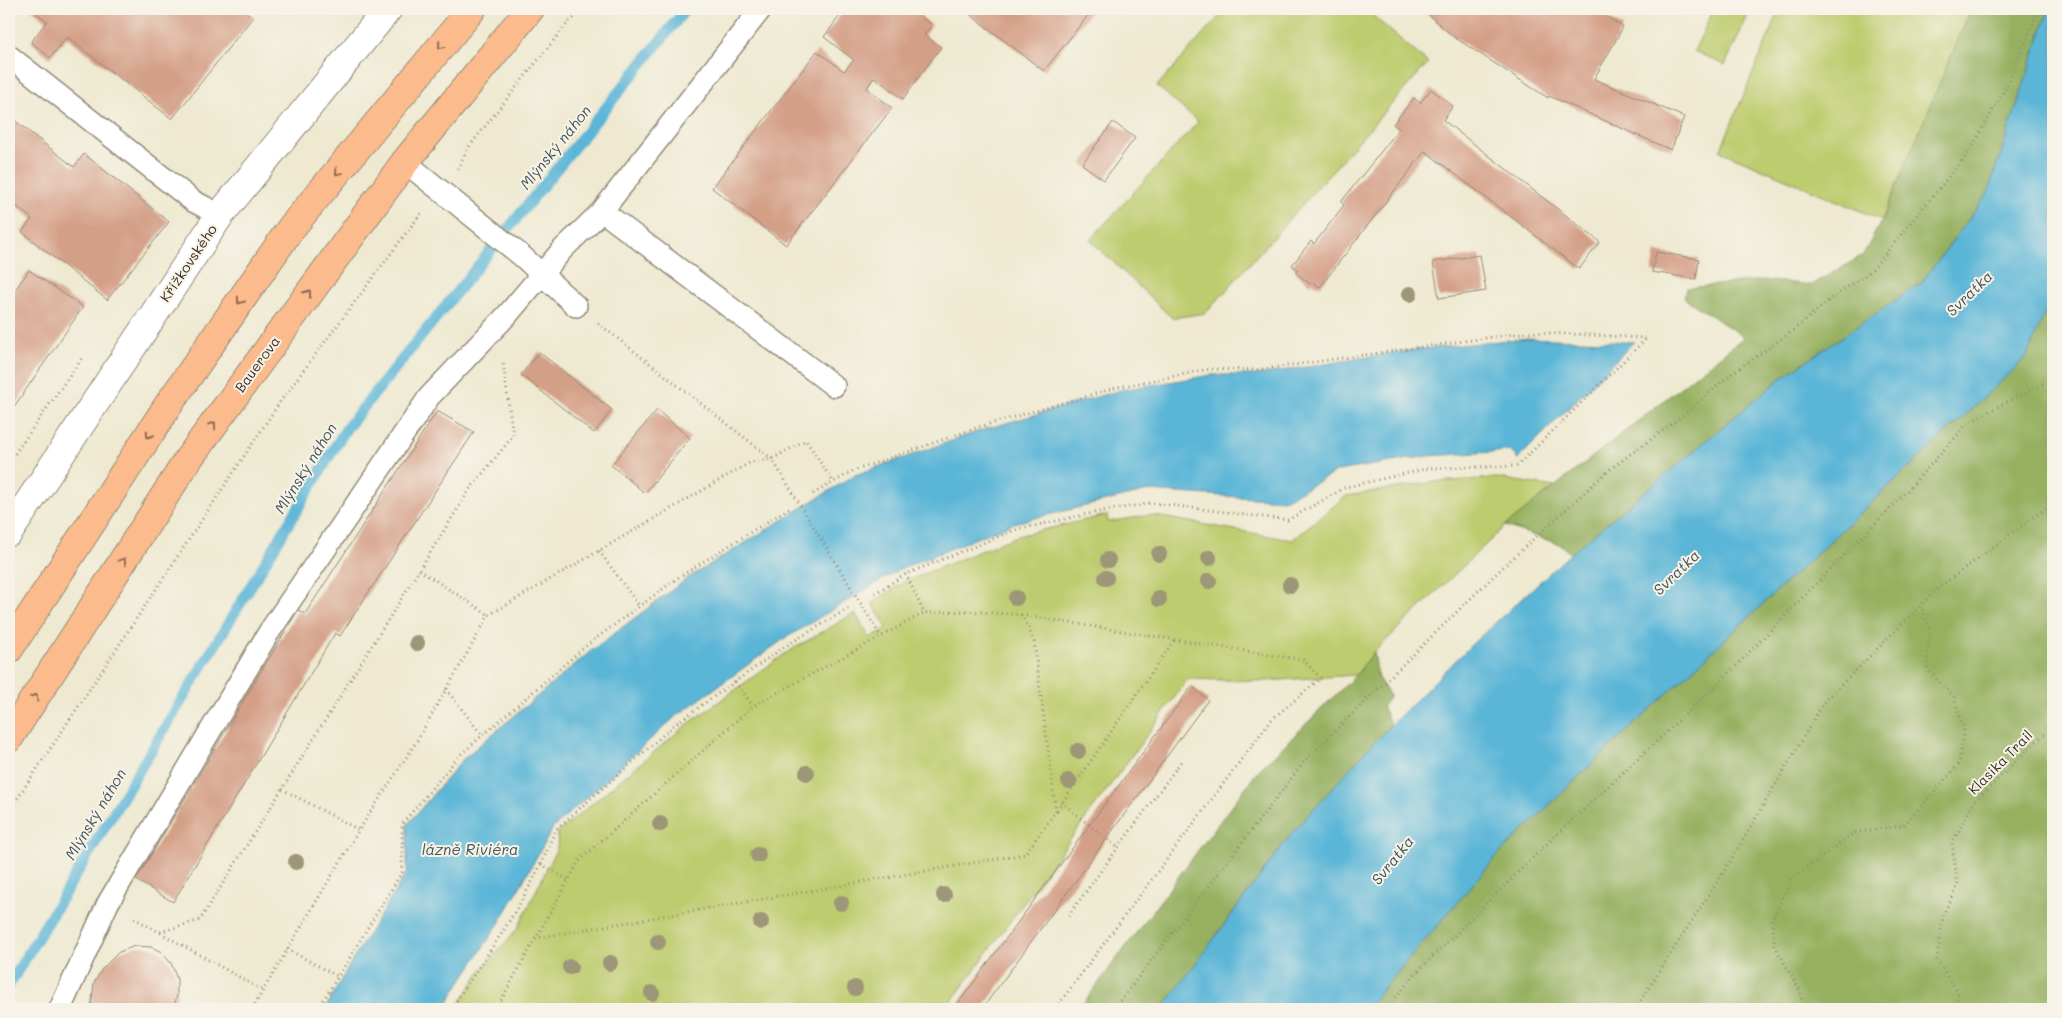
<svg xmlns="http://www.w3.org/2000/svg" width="2062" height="1018" font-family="Mali,sans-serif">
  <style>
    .green { fill: #bdcc6e; stroke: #7c7b46 }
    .forest { fill: #96b061; stroke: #686d40 }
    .water { fill: #5ab5d7; stroke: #4a707a }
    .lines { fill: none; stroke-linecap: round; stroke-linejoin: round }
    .stream { stroke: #5ab5d7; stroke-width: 11 }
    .building { fill: #d49f87 }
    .service-casing { stroke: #948a77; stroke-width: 24 }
    .minor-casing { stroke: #948a77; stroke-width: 30 }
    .trunk-casing { stroke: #948a77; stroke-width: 30 }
    .path { stroke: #948a77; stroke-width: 3; stroke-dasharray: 1 4; stroke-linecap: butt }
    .service { stroke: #fff; stroke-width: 21 }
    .minor { stroke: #fff; stroke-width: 28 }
    .trunk { stroke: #fbbb8c; stroke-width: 28 }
    .tree { fill: #9e9679 }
    .oneway { stroke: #916b50 }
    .labels { text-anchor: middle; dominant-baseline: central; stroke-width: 4; stroke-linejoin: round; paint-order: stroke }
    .street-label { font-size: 14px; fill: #3b2a1e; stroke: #f7f3e8 }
    .water-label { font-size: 15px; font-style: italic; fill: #445456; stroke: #f7f3e8 }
  </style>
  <rect width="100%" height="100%" fill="#f7f3e8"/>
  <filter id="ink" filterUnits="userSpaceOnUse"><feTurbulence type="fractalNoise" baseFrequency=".02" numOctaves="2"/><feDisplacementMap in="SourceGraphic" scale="10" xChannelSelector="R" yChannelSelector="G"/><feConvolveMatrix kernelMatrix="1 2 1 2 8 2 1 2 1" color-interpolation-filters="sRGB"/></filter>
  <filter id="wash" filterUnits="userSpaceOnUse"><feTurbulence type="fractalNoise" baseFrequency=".0096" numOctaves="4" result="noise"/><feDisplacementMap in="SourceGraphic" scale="20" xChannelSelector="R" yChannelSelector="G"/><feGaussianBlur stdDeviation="1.12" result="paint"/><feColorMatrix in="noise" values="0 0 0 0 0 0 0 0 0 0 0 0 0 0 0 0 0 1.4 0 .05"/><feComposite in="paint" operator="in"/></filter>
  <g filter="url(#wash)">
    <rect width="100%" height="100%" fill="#eee9d0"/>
    <g class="green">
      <polygon points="1226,9 1365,9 1428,63 1206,313 1172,318 1090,240 1198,122 1157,86"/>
      <polygon points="1714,9 1751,9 1725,65 1694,51"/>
      <polygon points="1780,9 1971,9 1882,220 1720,151"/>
      <polygon points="1497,478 1555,487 1505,526 1374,652 1356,675 1265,681 1188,679 946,1009 456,1009 482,969 518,928 557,848 558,832 684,727 786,653 855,613 870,638 887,628 872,603 904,582 1017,536 1107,515 1108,522 1150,515 1292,540 1346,496 1434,482"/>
    </g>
    <g class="forest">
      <polygon points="1971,9 2049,9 1987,195 1921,283 1780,379 1570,554 1562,545 1505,526 1744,337 1684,298 1687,288 1762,280 1812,285 1863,255 1882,220"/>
      <polygon points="2053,294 2053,1009 1366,1009 1497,856 1596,760 2026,358"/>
      <polygon points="1374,652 1378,678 1390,696 1382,707 1391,724 1291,834 1162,1009 1079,1009 1257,772 1356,675"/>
    </g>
    <g class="water">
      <polygon points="2049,9 2053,9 2053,294 2026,358 1596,760 1497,856 1366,1009 1162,1009 1291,834 1371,745 1469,647 1570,554 1780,379 1921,283 1987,195"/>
      <polygon points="1527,338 1634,342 1518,459 1510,451 1428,456 1338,471 1284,500 1148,491 1014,523 900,569 784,639 675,717 553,828 503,917 443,1009 325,1009 350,964 407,872 407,825 463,759 592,650 688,578 855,475 982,430 1121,390 1212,375 1257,375 1405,351"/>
    </g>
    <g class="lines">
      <polyline class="stream" points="9,985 346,429 686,9"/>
    </g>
    <g id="blocks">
      <g class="building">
        <polygon points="31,9 242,9 253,17 172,119 67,37 50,58 31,42 47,21"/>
        <polygon points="845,9 892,9 896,12 899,9 911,9 932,25 924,35 941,47 903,99 874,77 867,88 892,108 786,245 712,188 817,51 844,71 854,60 824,37"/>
        <polygon points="963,9 1093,9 1044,71"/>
        <polygon points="1422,9 1594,9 1623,27 1594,79 1684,117 1671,150 1549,96 1548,98 1454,37"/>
        <polygon points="1431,89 1453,106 1443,120 1600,242 1579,269 1425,151 1320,287 1312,282 1310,284 1296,273 1298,270 1292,265 1311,241 1314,244 1344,205 1341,202 1399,129 1393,124 1414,98 1420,103"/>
        <polygon points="9,116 74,167 84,154 169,222 107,300 22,232 32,219 9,200"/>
        <polygon points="1113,122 1135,138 1104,180 1082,164"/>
        <polygon points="1656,252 1699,259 1696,279 1652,272"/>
        <polygon points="1480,255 1486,291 1439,298 1433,262"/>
        <polygon points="29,270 83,307 9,414 9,299"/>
        <polygon points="539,352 612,410 594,433 521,375"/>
        <polygon points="657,410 690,438 645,493 611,465"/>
        <polygon points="437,411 474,432 340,636 335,633 173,902 136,880 298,610 305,614"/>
        <polygon points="1192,686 1208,700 982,1009 954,1009"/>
        <polygon points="135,946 151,947 160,951 171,963 177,979 177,996 173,1009 91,1009 94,983 102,969 119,952"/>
      </g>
    </g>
  </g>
  <g filter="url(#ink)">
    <use href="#blocks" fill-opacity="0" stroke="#948a77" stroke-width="1"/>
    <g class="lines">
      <defs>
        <g id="service">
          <polyline points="9,56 193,201 220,215"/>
          <polyline points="405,162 523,257 576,306"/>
          <polyline points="602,211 834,386"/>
          <polyline points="60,1009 108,903 269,632 429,397 508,314 563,249 602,211 761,9"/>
        </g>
        <polyline id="minor" points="9,532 220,215 388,9"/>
        <g id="trunk">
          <polyline points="9,649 171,401 291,228 472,9"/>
          <polyline points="9,738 189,458 405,162 530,9"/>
        </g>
      </defs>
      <use href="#service" class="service-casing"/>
      <use href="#minor" class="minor-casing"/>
      <use href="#trunk" class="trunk-casing"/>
      <g class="path">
        <polyline points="458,169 468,148 565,26 584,9"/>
        <polyline points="598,323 772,459 880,635"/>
        <polyline points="9,462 82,358"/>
        <polyline points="813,494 853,471 979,427 1119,387 1210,369 1257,370 1529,332 1647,338 1517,466 1430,468 1346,487 1288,520 1153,503 1102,511 1015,530 906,574 872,595"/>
        <polyline points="599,551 640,607"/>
        <polyline points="419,570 489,615"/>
        <polyline points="1021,615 1303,660 1321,678 1271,720 1055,1009"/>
        <polyline points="735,682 753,706"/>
        <polyline points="446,689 482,735"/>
        <polyline points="282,789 359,830"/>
        <polyline points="1061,802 1118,848"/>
        <polyline points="1057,810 1175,639"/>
        <polyline points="9,811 280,402 422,212"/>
        <polyline points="541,864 568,880"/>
        <polyline points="1068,916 1183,759"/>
        <polyline points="134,918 264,991"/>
        <polyline points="160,932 200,920 470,489 513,436 503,363"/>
        <polyline points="535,938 1025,854 1056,811 1034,642 1029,628 1021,615 967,611 924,613"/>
        <polyline points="287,949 337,976"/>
        <polyline points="252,1009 359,830 415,744 489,615 751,462 772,459 806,440 833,482"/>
        <polyline points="318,1009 402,872 402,824 460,755 587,645 679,577 789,508"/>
        <path d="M 451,1009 C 488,952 532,895 555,830 L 678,722 L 784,647 L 849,608"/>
        <polyline points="496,1009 579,861 753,706 924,613 906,574"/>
        <polyline points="1114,1009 1307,758 1503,567 1609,470 1681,417 1731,374 1790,333 1832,298 1871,271 1970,151 2008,83 2039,9"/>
        <polyline points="1386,1009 1414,975 1553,838 1722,680 1905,493 1969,422 2053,378"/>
        <polyline points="1635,1009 1730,862 1824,702 1938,588 2053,503"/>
        <polyline points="1803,1009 1800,991 1775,946 1772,920 1791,880 1853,833 1904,825 1959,764 1964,730 1954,697 1927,669 1930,630 1921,605"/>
        <polyline points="1956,1009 1958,993 1937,960 1943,915 1958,886 1952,843 1974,802 2043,735 2053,733"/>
      </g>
      <use href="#service" class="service"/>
      <use href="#minor" class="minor"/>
      <use href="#trunk" class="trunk"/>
    </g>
    <g class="tree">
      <circle cx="1410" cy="294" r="8"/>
      <circle cx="1159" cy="554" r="8"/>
      <circle cx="1209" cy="558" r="8"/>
      <circle cx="1108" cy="560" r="8"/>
      <circle cx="1106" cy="578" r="8"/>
      <circle cx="1209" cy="581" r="8"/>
      <circle cx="1290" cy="585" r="8"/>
      <circle cx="1016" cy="598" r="8"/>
      <circle cx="1159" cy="599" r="8"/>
      <circle cx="417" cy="643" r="8"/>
      <circle cx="1078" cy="751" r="8"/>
      <circle cx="807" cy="773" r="8"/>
      <circle cx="1069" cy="781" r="8"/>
      <circle cx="660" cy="824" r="8"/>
      <circle cx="758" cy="855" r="8"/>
      <circle cx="296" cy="862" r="8"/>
      <circle cx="944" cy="895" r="8"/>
      <circle cx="841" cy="903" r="8"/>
      <circle cx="761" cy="922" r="8"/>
      <circle cx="658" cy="942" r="8"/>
      <circle cx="610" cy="963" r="8"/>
      <circle cx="570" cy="967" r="8"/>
      <circle cx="855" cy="988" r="8"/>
      <circle cx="652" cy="993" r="8"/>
    </g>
    <defs><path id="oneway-chevron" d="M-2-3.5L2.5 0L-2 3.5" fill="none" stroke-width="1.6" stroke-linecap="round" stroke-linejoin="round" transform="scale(1.25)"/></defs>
    <g class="oneway">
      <use href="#oneway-chevron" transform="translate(441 46) rotate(130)"/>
      <use href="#oneway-chevron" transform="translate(338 172) rotate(130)"/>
      <use href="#oneway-chevron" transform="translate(308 293) rotate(-54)"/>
      <use href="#oneway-chevron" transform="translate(240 301) rotate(125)"/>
      <use href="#oneway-chevron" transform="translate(213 425) rotate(-54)"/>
      <use href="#oneway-chevron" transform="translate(149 435) rotate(123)"/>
      <use href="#oneway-chevron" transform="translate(123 561) rotate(-57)"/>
      <use href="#oneway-chevron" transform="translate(35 697) rotate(-57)"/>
    </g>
  </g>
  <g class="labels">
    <g class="street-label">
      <text transform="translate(188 263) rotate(-56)">Křížkovského</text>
      <text transform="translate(257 364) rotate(-54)">Bauerova</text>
      <text transform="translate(2000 762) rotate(-45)">Klasika Trail</text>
    </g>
    <g class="water-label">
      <text transform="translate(555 147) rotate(-51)">Mlýnský náhon</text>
      <text transform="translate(1969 293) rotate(-44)">Svratka</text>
      <text transform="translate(305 468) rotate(-58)">Mlýnský náhon</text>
      <text transform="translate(1676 572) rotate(-44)">Svratka</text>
      <text transform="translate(95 814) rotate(-59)">Mlýnský náhon</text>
      <text x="470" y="849">lázně Riviéra</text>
      <text transform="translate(1392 860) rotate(-51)">Svratka</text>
    </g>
  </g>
  <rect width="2062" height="1018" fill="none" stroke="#f7f3e8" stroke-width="30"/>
</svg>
